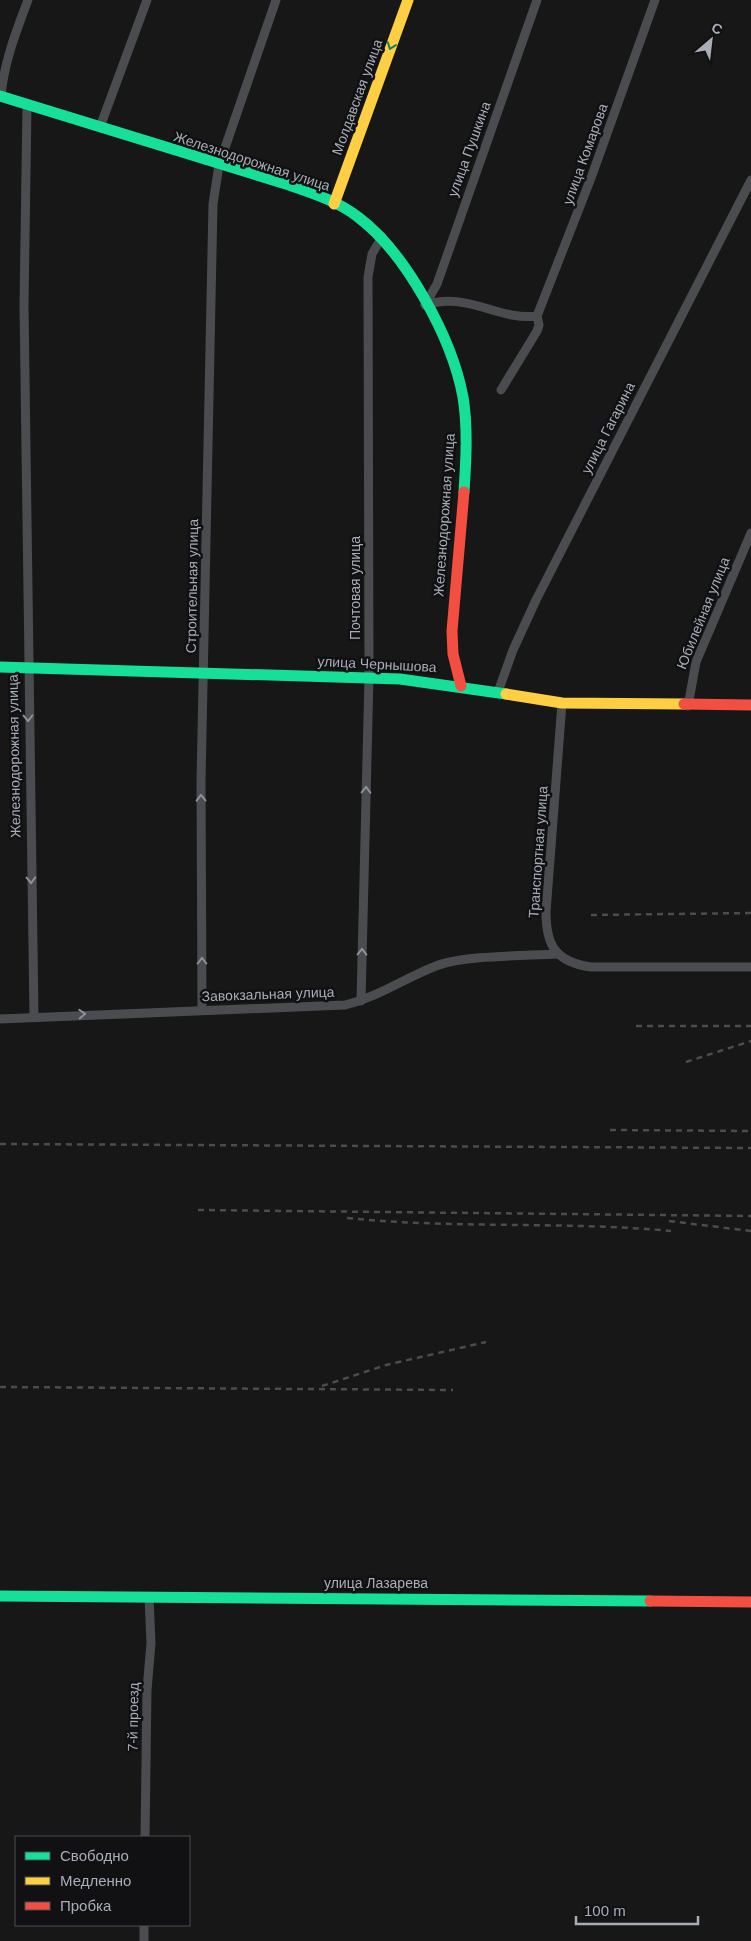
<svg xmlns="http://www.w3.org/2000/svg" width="751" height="1941" font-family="Helvetica,sans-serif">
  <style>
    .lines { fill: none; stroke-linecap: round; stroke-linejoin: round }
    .street { stroke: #4b4c50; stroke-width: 9 }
    .fast { stroke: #16e098; stroke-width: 11 }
    .slow { stroke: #ffcf43; stroke-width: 11 }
    .jam { stroke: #f24e42; stroke-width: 11 }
    .rail { stroke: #4b4c4f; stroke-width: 2.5; stroke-dasharray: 6 5; stroke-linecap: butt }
    .oneway { stroke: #14835c }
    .oneway2 { stroke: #8c9099 }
    .labels { text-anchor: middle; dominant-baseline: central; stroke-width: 5; stroke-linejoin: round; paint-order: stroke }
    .street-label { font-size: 14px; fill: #a8adb8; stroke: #111113 }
  </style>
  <rect width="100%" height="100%" fill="#171717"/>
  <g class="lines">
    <g class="street">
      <path d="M 1,96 C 4,62 16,32 28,0"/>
      <polyline points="27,105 24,306 34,1017"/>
      <polyline points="100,127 147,0"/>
      <path d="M 425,305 C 468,291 498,321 537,316 L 591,178 L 655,0"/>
      <polyline points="425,305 437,284 537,0"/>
      <polyline points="501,390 537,331 539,325 537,316"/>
      <polyline points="498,692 513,650 536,600 751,180"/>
      <path d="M 562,703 L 546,912 C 546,946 556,962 591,967 L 751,967"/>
      <polyline points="688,706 696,662 751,533"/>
      <polyline points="361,1001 369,677 368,277 372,254 382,237"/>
      <polyline points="202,1009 201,781 213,204 219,165 276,0"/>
      <path d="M 0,1019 L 345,1005 C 378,997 405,978 436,966 C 464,955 526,956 558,954"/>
      <polyline points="145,1837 147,1690 151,1643 149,1597"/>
      <polyline points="144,1941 144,1925"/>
    </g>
    <g class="fast">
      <path d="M 0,96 L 289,185 C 312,193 338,201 358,217 C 406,253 452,338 463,397 C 468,428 466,461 464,492"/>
      <polyline points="0,667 400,679 506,694"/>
      <polyline points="0,1596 650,1601"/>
    </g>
    <g class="slow">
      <polyline points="334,204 408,0"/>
      <polyline points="506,694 562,703 684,704"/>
    </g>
    <g class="jam">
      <polyline points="461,686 453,654 452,631 464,492"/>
      <polyline points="684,704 751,705"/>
      <polyline points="650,1601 751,1602"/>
    </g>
    <g class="rail">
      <polyline points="591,915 751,913"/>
      <polyline points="636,1026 751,1026"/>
      <polyline points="686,1062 751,1041"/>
      <polyline points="610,1130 751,1131"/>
      <polyline points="0,1144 751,1148"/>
      <polyline points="198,1210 751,1216"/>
      <path d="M 347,1218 C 455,1229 563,1221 671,1231"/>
      <polyline points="669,1221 751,1231"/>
      <polyline points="322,1386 386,1365 486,1342"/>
      <polyline points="0,1387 453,1390"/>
    </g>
  </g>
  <defs><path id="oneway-chevron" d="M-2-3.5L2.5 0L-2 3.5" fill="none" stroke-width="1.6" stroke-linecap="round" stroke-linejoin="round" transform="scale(1.25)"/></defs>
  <use class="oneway" href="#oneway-chevron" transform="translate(391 46) rotate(110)"/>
  <g class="oneway2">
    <use href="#oneway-chevron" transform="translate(28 718) rotate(89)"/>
    <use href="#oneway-chevron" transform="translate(366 790) rotate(-89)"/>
    <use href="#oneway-chevron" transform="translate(201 798) rotate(-91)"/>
    <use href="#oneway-chevron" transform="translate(31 880) rotate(89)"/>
    <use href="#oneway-chevron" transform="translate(362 952) rotate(-89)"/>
    <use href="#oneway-chevron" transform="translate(202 961) rotate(-90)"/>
    <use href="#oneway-chevron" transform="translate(82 1014) rotate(-3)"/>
  </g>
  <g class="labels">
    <g class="street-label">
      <text transform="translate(357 97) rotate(-70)">Молдавская улица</text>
      <text transform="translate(469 149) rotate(-70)">улица Пушкина</text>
      <text transform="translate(585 154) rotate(-70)">улица Комарова</text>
      <text transform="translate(252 161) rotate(18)">Железнодорожная улица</text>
      <text transform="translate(608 428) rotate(-63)">улица Гагарина</text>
      <text transform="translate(444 515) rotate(-86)">Железнодорожная улица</text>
      <text transform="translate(192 586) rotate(-89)">Строительная улица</text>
      <text transform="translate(355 588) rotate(-90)">Почтовая улица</text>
      <text transform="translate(703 613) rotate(-68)">Юбилейная улица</text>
      <text transform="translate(377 664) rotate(3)">улица Чернышова</text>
      <text transform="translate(14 756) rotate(-91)">Железнодорожная улица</text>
      <text transform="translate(538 852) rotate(-86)">Транспортная улица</text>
      <text transform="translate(268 994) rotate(-2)">Завокзальная улица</text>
      <text x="376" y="1583">улица Лазарева</text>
      <text transform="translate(133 1717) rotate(-89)">7-й проезд</text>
    </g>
  </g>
  <rect x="15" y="1836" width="175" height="90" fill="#111113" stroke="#4d4f55"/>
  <rect x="25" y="1852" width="25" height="8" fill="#16e098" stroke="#4d4f55"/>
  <text x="60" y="1861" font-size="15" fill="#a8adb8">Свободно</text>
  <rect x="25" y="1877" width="25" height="8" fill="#ffcf43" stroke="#4d4f55"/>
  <text x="60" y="1886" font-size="15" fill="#a8adb8">Медленно</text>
  <rect x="25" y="1902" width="25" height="8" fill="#f24e42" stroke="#4d4f55"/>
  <text x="60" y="1911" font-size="15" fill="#a8adb8">Пробка</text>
  <g transform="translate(711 40) rotate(28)" stroke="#111113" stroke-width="4" paint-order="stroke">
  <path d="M0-4L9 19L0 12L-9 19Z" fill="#a8adb8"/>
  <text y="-8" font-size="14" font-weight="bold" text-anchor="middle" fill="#a8adb8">С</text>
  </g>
  <path d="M576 1916v8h122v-8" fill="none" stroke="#a8adb8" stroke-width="2.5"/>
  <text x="584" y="1916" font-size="15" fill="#a8adb8" stroke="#111113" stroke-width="4" paint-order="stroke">100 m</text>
</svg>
